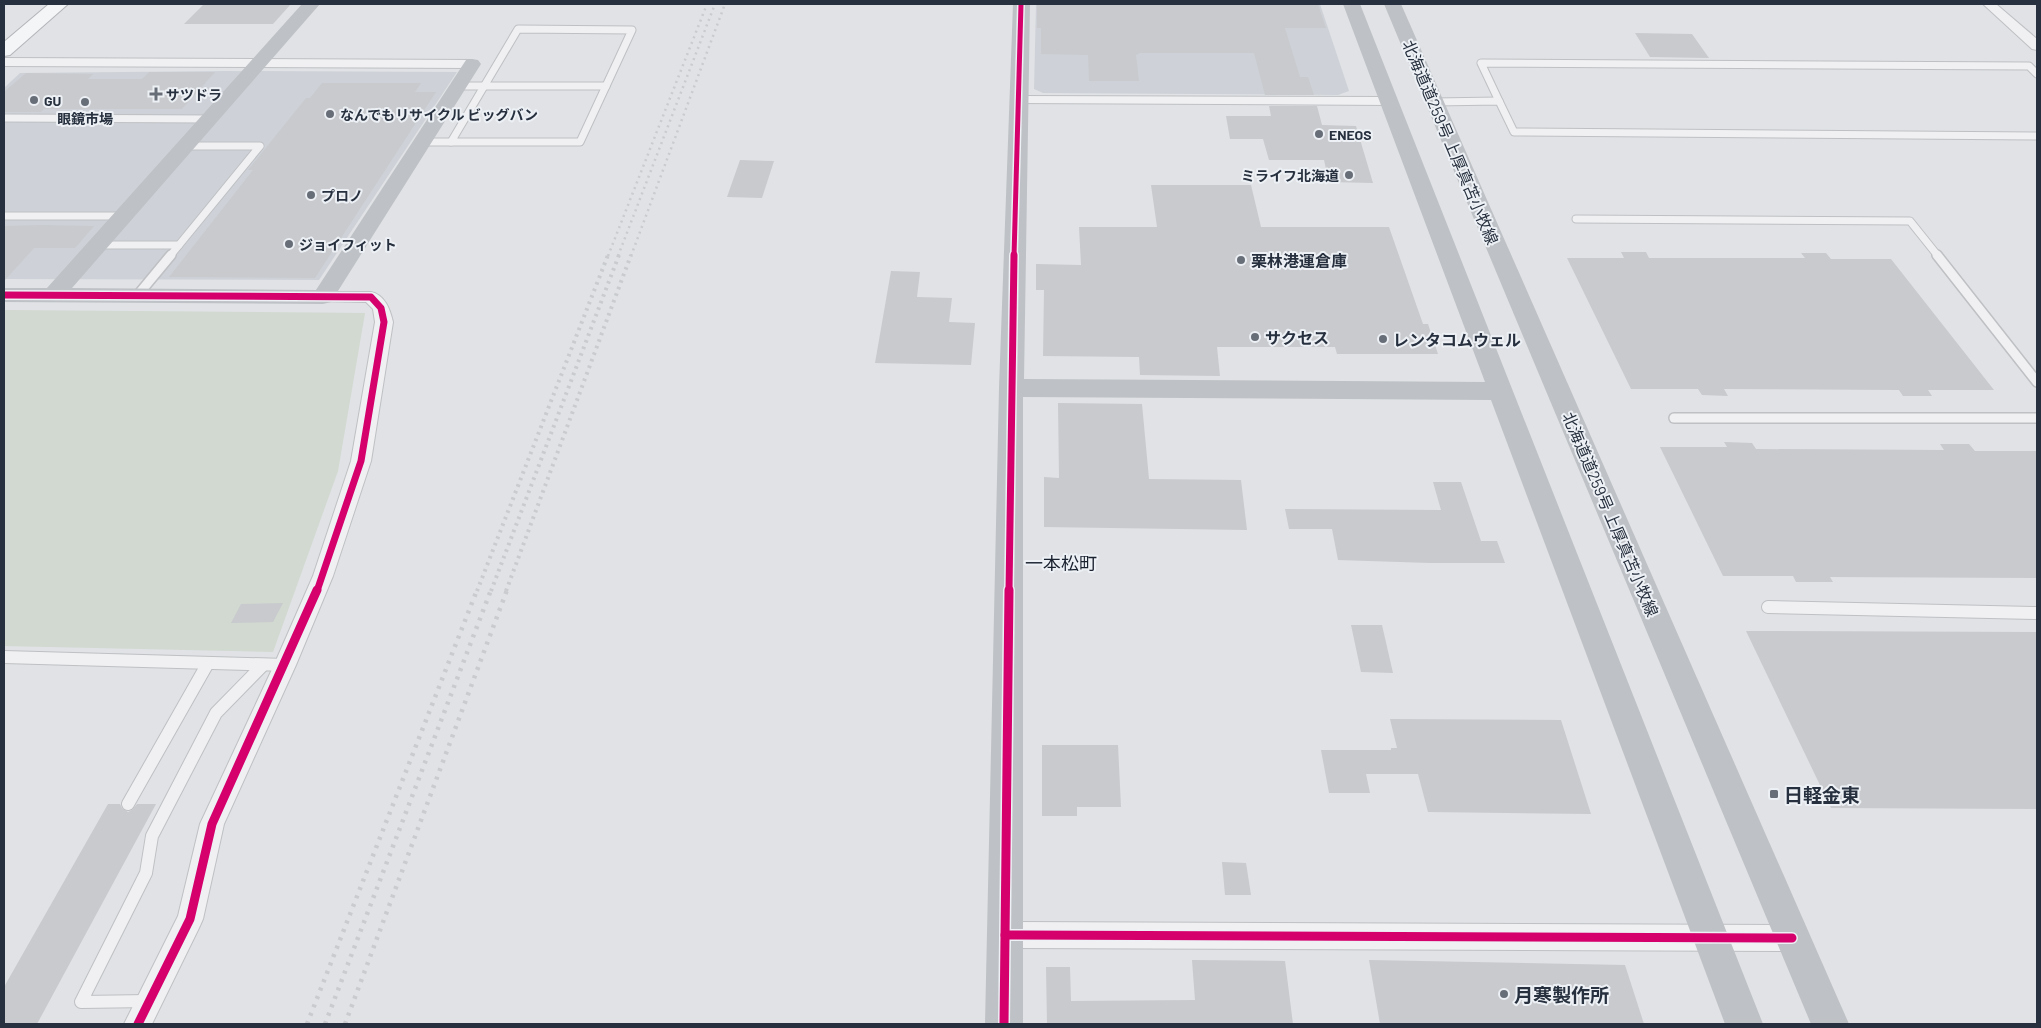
<svg xmlns="http://www.w3.org/2000/svg" width="2041" height="1028" font-family="Barlow,'Noto Sans JP',sans-serif">
  <style>
    .built { fill: #ced2d8 }
    .green { fill: #d1d9d0 }
    .building { fill: #c8cacd }
    .lines { fill: none; stroke-linecap: round; stroke-linejoin: round }
    .lane-far2-casing { stroke: #bec0c3; stroke-width: 9 }
    .lane-far1-casing { stroke: #bec0c3; stroke-width: 12 }
    .lane-casing { stroke: #bec0c3; stroke-width: 14 }
    .street-casing { stroke: #bec0c3; stroke-width: 2 }
    .highway-casing { stroke: #b3b5ba; stroke-width: 2 }
    .lane-far2 { stroke: #f0f0f2; stroke-width: 7 }
    .lane-far1 { stroke: #f0f0f2; stroke-width: 9 }
    .lane { stroke: #f0f0f2; stroke-width: 12 }
    .street { fill: #f0f0f2; fill-rule: evenodd }
    .secondary { fill: #bec1c5; fill-rule: evenodd }
    .highway { fill: #f4f5f6; fill-rule: evenodd }
    .rail-far2 { stroke: #c9cbce; stroke-width: 2.5; stroke-dasharray: 2 4; stroke-linecap: butt }
    .rail-far1 { stroke: #c9cbce; stroke-width: 4; stroke-dasharray: 2.5 4.5; stroke-linecap: butt }
    .rail { stroke: #c9cbce; stroke-width: 4.5; stroke-dasharray: 3 6; stroke-linecap: butt }
    .cycleway-far2-casing { stroke: #edf1f5; stroke-width: 8 }
    .cycleway-far1-casing { stroke: #edf1f5; stroke-width: 10 }
    .cycleway-casing { stroke: #edf1f5; stroke-width: 12 }
    .cycleway-far2 { stroke: #d6006c; stroke-width: 5 }
    .cycleway-far1 { stroke: #d6006c; stroke-width: 7 }
    .cycleway { stroke: #d6006c; stroke-width: 9 }
    .poi-dot { fill: #686e78; stroke: #edf1f5; stroke-width: 2 }
    .labels { text-anchor: middle; dominant-baseline: central; stroke-width: 4; stroke-linejoin: round; paint-order: stroke }
    .far-poi-label { font-size: 14px; font-weight: bold; fill: #27303e; stroke: #edf1f5; text-anchor: start }
    .street-label { font-size: 16px; fill: #27303e; stroke: #edf1f5 }
    .poi-label { font-size: 16px; font-weight: bold; fill: #27303e; stroke: #edf1f5; text-anchor: start }
    .neighbourhood-label { font-size: 18px; fill: #1a212f; stroke: #edf1f5 }
    .near-poi-label { font-size: 19px; font-weight: bold; fill: #27303e; stroke: #edf1f5; text-anchor: start }
  </style>
  <rect width="100%" height="100%" fill="#e0e2e5"/>
  <g class="built">
    <polygon points="1036,4 1320,4 1349,91 1338,95 1043,93 1034,89"/>
    <polygon points="226,71 457,72 319,280 4,279 4,88 20,73"/>
  </g>
  <polygon class="green" points="4,310 365,313 338,471 273,652 4,646"/>
  <g class="building">
    <polygon points="204,4 291,4 273,24 184,24"/>
    <polygon points="1037,4 1318,4 1326,28 1285,28 1300,77 1308,77 1314,95 1265,95 1254,53 1140,53 1136,55 1139,81 1089,81 1088,55 1041,54 1041,28 1037,28"/>
    <polygon points="1635,33 1692,34 1709,58 1650,57"/>
    <polygon points="149,72 215,72 182,109 44,109 41,112 4,112 4,92 26,73 93,74 88,79 142,79"/>
    <polygon points="322,83 421,83 415,92 436,92 315,278 169,277 253,170 248,170 306,98 310,98"/>
    <polygon points="1269,106 1317,106 1322,125 1356,126 1373,183 1329,182 1324,160 1269,160 1263,139 1230,139 1226,116 1271,116"/>
    <polygon points="740,160 774,161 762,198 727,197"/>
    <polygon points="1151,185 1251,185 1261,227 1389,227 1423,324 1428,324 1438,354 1337,354 1335,347 1217,347 1220,376 1140,375 1139,357 1043,356 1044,290 1036,290 1036,264 1081,265 1079,227 1157,227"/>
    <polygon points="40,225 94,226 75,248 34,248 4,281 4,226"/>
    <polygon points="1621,252 1646,252 1649,258 1805,258 1801,253 1826,253 1831,259 1891,259 1994,390 1928,390 1932,396 1903,396 1899,390 1724,389 1728,396 1702,395 1698,389 1631,389 1567,258 1624,258"/>
    <polygon points="891,271 920,272 917,297 952,298 949,322 975,323 971,365 875,363"/>
    <polygon points="1058,403 1142,404 1149,479 1241,480 1247,530 1044,527 1044,477 1059,478"/>
    <polygon points="1724,442 1752,443 1756,449 1944,450 1940,444 1969,444 1975,451 2037,451 2037,578 1830,577 1833,582 1796,582 1793,576 1723,576 1660,447 1727,447"/>
    <polygon points="1433,482 1461,482 1481,541 1497,541 1505,563 1430,563 1338,560 1332,529 1289,529 1285,509 1441,510"/>
    <polygon points="283,603 273,622 231,623 241,604"/>
    <polygon points="1351,625 1382,625 1393,673 1361,672"/>
    <polygon points="1746,631 2037,632 2037,809 1831,808"/>
    <polygon points="1390,719 1561,720 1591,814 1428,812 1418,774 1366,774 1370,793 1329,793 1321,750 1391,750 1391,748 1397,748"/>
    <polygon points="1042,745 1118,745 1121,807 1077,807 1077,816 1042,816"/>
    <polygon points="108,804 120,804 122,808 128,812 132,810 137,804 156,804 37,1024 4,1024 4,987"/>
    <polygon points="1222,862 1246,863 1251,895 1225,895"/>
    <polygon points="1192,960 1285,961 1293,1024 1047,1024 1046,967 1070,967 1071,1001 1195,1000"/>
    <polygon points="1369,960 1625,965 1644,1024 1380,1024"/>
  </g>
  <g class="lines">
    <defs>
      <g id="lane-far2">
        <polygon points="518,29 632,30 580,142 451,142"/>
        <polyline points="458,86 606,86"/>
        <polyline points="1499,101 1481,63 2029,66 2037,74"/>
        <polyline points="1434,102 1499,101 1514,132 2037,136"/>
        <polyline points="4,118 211,119"/>
        <polyline points="422,142 451,142"/>
        <polyline points="4,216 124,216"/>
        <polyline points="1576,219 1910,221 1938,256"/>
        <polyline points="98,245 179,245 170,256"/>
        <polyline points="179,245 260,146 187,146"/>
      </g>
      <g id="lane-far1">
        <polyline points="1937,255 2037,382"/>
        <polyline points="137,296 171,255"/>
        <polyline points="1674,418 2037,418"/>
      </g>
      <g id="lane">
        <polyline points="1768,607 2037,613"/>
        <polyline points="4,657 285,665"/>
        <polyline points="128,804 208,663"/>
        <polyline points="149,1001 81,1002 146,873 152,836 216,713 263,665"/>
      </g>
      <g id="street">
        <polygon points="1983,4 1996,4 2037,39 2037,50 2032,49"/>
        <polygon points="4,58 472,60 479,64 472,68 4,66"/>
        <polygon points="1020,96 1389,97 1396,101 1389,105 1015,103 1013,100 1015,97"/>
        <path d="M 323,292 L 371,292 C 385,295 390,309 393,322 L 371,461 L 333,576 L 296,665 L 224,824 L 203,919 L 199,928 L 152,1024 L 124,1024 L 178,916 L 200,824 L 274,665 L 313,576 L 351,461 L 375,322 L 373,309 L 366,302 L 317,301 L 315,297 L 317,293 Z"/>
        <polygon points="1005,922 1792,925 1801,929 1805,938 1801,947 1792,951 1005,948 996,944 992,935 996,926"/>
      </g>
      <polygon id="highway" points="49,4 68,4 10,55 4,56 4,42"/>
    </defs>
    <use href="#lane-far2" class="lane-far2-casing"/>
    <use href="#lane-far1" class="lane-far1-casing"/>
    <use href="#lane" class="lane-casing"/>
    <use href="#street" class="street-casing"/>
    <use href="#highway" class="highway-casing"/>
    <use href="#lane-far2" class="lane-far2"/>
    <use href="#lane-far1" class="lane-far1"/>
    <use href="#lane" class="lane"/>
    <use href="#street" class="street"/>
    <g class="secondary">
      <polygon points="302,4 320,4 72,288 316,290 466,60 472,59 478,60 481,64 331,302 323,304 4,302 4,288 47,288"/>
      <polygon points="1013,4 1030,4 1024,379 1485,382 1343,4 1360,4 1763,1024 1725,1024 1491,400 1023,397 1023,1024 985,1024 999,388"/>
      <polygon points="1384,4 1401,4 1849,1024 1811,1024"/>
    </g>
    <use href="#highway" class="highway"/>
    <g class="rail-far2">
      <polyline points="608,256 707,4"/>
      <polyline points="618,256 715,4"/>
      <polyline points="631,256 725,4"/>
    </g>
    <g class="rail-far1">
      <polyline points="477,591 608,255"/>
      <polyline points="491,591 619,255"/>
      <polyline points="506,591 631,255"/>
    </g>
    <g class="rail">
      <polyline points="307,1024 477,590"/>
      <polyline points="325,1024 491,590"/>
      <polyline points="345,1024 507,590"/>
    </g>
    <defs>
      <polyline id="cycleway-far2" points="1014,256 1021,4"/>
      <g id="cycleway-far1">
        <polyline points="4,295 371,297 381,308 384,322 361,461 317,591"/>
        <polyline points="1009,591 1014,255"/>
      </g>
      <g id="cycleway">
        <polyline points="1005,935 1792,938"/>
        <polyline points="138,1024 190,919 212,824 317,590"/>
        <polyline points="1004,1024 1009,590"/>
      </g>
    </defs>
    <use href="#cycleway-far2" class="cycleway-far2-casing"/>
    <use href="#cycleway-far1" class="cycleway-far1-casing"/>
    <use href="#cycleway" class="cycleway-casing"/>
    <use href="#cycleway-far2" class="cycleway-far2"/>
    <use href="#cycleway-far1" class="cycleway-far1"/>
    <use href="#cycleway" class="cycleway"/>
  </g>
  <g class="poi-dot">
    <path d="M153.5 86.5h5v5h5v5h-5v5h-5v-5h-5v-5h5z"/>
    <circle cx="34" cy="100" r="5"/>
    <circle cx="85" cy="102" r="5"/>
    <circle cx="330" cy="114" r="5"/>
    <circle cx="1319" cy="134" r="5"/>
    <circle cx="1349" cy="175" r="5"/>
    <circle cx="311" cy="195" r="5"/>
    <circle cx="289" cy="244" r="5"/>
    <circle cx="1241" cy="260" r="5"/>
    <circle cx="1255" cy="337" r="5"/>
    <circle cx="1383" cy="339" r="5"/>
    <rect x="1769" y="789" width="10" height="10" rx="2.5"/>
    <circle cx="1504" cy="994" r="5"/>
  </g>
  <g class="labels">
    <g class="far-poi-label">
      <text x="166" y="94">サツドラ</text>
      <text x="44" y="100">GU</text>
      <text x="340" y="114">なんでもリサイクル ビッグバン</text>
      <text x="85" y="118" text-anchor="middle">眼鏡市場</text>
      <text x="1329" y="134">ENEOS</text>
      <text x="1339" y="175" text-anchor="end">ミライフ北海道</text>
      <text x="321" y="195">プロノ</text>
      <text x="299" y="244">ジョイフィット</text>
    </g>
    <g class="street-label">
      <text transform="translate(1451 142) rotate(67)">北海道道259号 上厚真苫小牧線</text>
      <text transform="translate(1611 514) rotate(67)">北海道道259号 上厚真苫小牧線</text>
    </g>
    <g class="poi-label">
      <text x="1251" y="260">栗林港運倉庫</text>
      <text x="1265" y="337">サクセス</text>
      <text x="1393" y="339">レンタコムウェル</text>
    </g>
    <g class="neighbourhood-label">
      <text x="1061" y="563">一本松町</text>
    </g>
    <g class="near-poi-label">
      <text x="1784" y="794">日軽金東</text>
      <text x="1514" y="994">月寒製作所</text>
    </g>
  </g>
  <rect width="2041" height="1028" fill="none" stroke="#27303e" stroke-width="10"/>
</svg>
